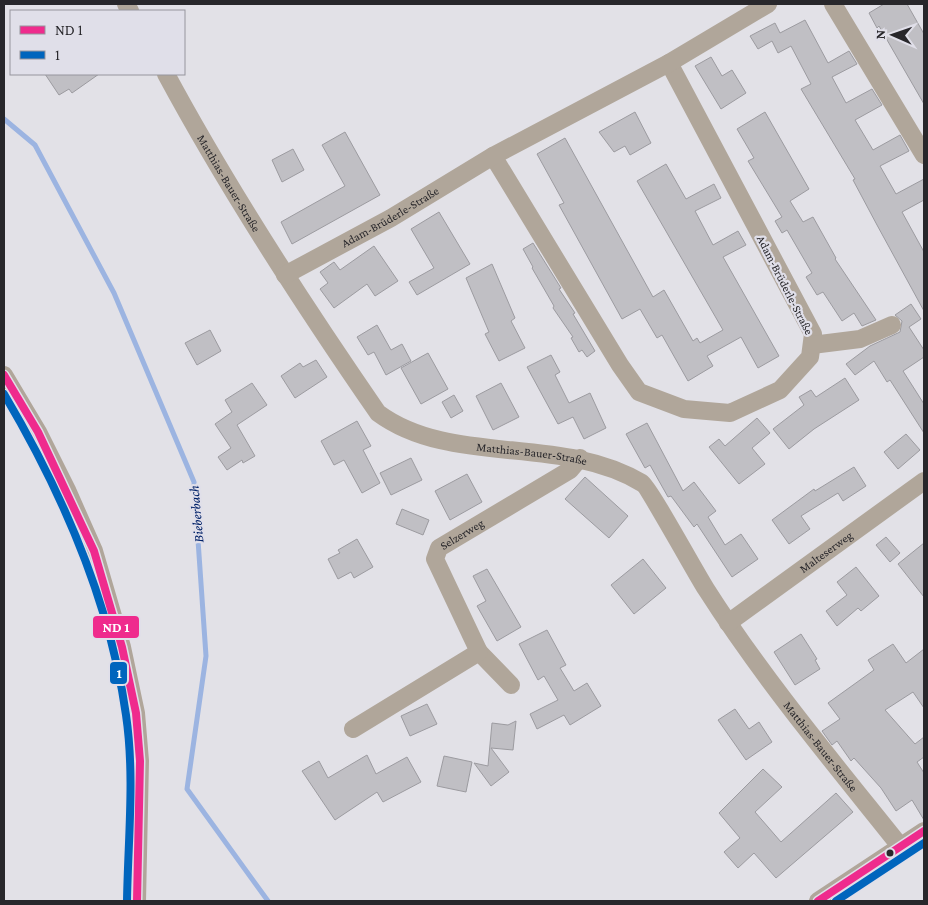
<svg xmlns="http://www.w3.org/2000/svg" width="928" height="905" font-family="'Crimson Pro',serif">
  <style>
    .lines { fill: none; stroke-linecap: round; stroke-linejoin: round }
    .stream { stroke: #9cb4e1; stroke-width: 5 }
    .building { fill: #c0bfc4; stroke: #9c9ba0 }
    .minor { stroke: #b0a69a; stroke-width: 18 }
    .bus-1-casing { stroke: #e0dfe9; stroke-width: 11 }
    .bus-2-casing { stroke: #e0dfe9; stroke-width: 11 }
    .bus-1 { stroke: #ef2b8d; stroke-width: 8 }
    .bus-2 { stroke: #0065bd; stroke-width: 8 }
    .bus-dot { fill: #28272b; stroke: #e0dfe9; stroke-width: 2 }
    .labels { text-anchor: middle; dominant-baseline: central; stroke-width: 4.5; stroke-linejoin: round; paint-order: stroke }
    .street-label { font-size: 12px; fill: #28272b; stroke: #e0dfe9 }
    .water-label { font-size: 14px; font-style: italic; fill: #002168; stroke: #e0dfe9 }
    .line-badge { stroke: #e0dfe9; stroke-width: 2 }
    .badge-label { font-size: 14px; text-anchor: middle; font-weight: bold; fill: #fff }
  </style>
  <rect width="100%" height="100%" fill="#e2e1e7"/>
  <g class="lines">
    <polyline class="stream" points="4,119 35,145 114,293 194,482 206,656 187,789 268,901"/>
  </g>
  <g class="building">
    <polygon points="884,4 907,4 924,34 924,104 879,26 877,28 869,13"/>
    <polygon points="805,20 828,63 849,51 857,64 832,77 846,103 872,89 882,105 855,120 873,150 900,135 909,151 880,166 896,194 924,179 924,200 902,212 924,252 924,311 877,225 853,180 855,179 801,89 811,84 791,46 778,53 772,41 758,49 750,36 775,23 780,33"/>
    <polygon points="711,57 722,76 732,70 746,93 721,109 695,66"/>
    <polygon points="45,74 99,74 72,93 69,89 59,95"/>
    <polygon points="635,112 651,143 630,155 625,146 614,152 599,132"/>
    <polygon points="765,112 809,189 790,201 803,222 813,217 836,258 835,259 876,320 862,326 854,313 842,321 823,292 817,295 806,277 812,273 787,230 782,233 775,221 782,217 748,161 754,158 737,129"/>
    <polygon points="345,132 380,195 292,244 281,222 345,186 322,145"/>
    <polygon points="565,138 653,297 664,290 693,341 697,338 700,343 723,330 637,181 666,164 686,199 714,184 721,198 695,211 713,245 738,231 746,245 723,257 779,356 758,368 741,337 707,356 713,366 688,381 662,335 657,338 640,309 622,319 559,205 564,203 537,154"/>
    <polygon points="293,149 304,170 282,182 272,160"/>
    <polygon points="439,212 470,264 417,295 409,282 434,268 411,229"/>
    <polygon points="533,243 561,288 559,289 575,313 573,314 595,351 587,357 582,350 579,352 571,338 573,337 553,308 554,306 532,268 533,267 523,249"/>
    <polygon points="374,246 398,281 375,296 367,284 334,308 320,289 328,283 320,272 334,262 340,270"/>
    <polygon points="492,264 515,318 511,321 525,348 499,361 485,334 489,332 466,278"/>
    <polygon points="911,304 921,319 909,327 924,350 924,357 903,371 924,404 924,433 890,380 887,382 874,361 855,375 846,364 870,346 900,332 902,321 895,315"/>
    <polygon points="377,325 391,350 402,344 411,361 386,375 374,352 368,355 357,337"/>
    <polygon points="210,330 221,351 197,365 185,343"/>
    <polygon points="428,353 448,389 421,404 401,368"/>
    <polygon points="551,355 560,372 555,375 569,403 590,393 606,428 584,439 573,417 558,424 527,367"/>
    <polygon points="316,360 327,377 295,398 281,376 300,363 303,367"/>
    <polygon points="845,378 859,400 814,429 789,449 773,429 804,405 799,397 811,390 816,397"/>
    <polygon points="252,383 267,405 237,425 255,456 243,463 242,460 227,470 218,457 231,448 215,424 232,412 225,400"/>
    <polygon points="501,383 519,417 493,430 476,396"/>
    <polygon points="454,395 463,411 451,418 442,402"/>
    <polygon points="757,418 770,433 752,448 765,464 739,484 709,447 719,439 725,446"/>
    <polygon points="357,421 371,446 363,450 380,483 362,493 344,460 334,465 321,441"/>
    <polygon points="647,423 683,491 694,482 716,511 708,517 725,545 741,534 758,559 732,577 697,524 694,527 671,496 668,497 650,465 645,468 626,434"/>
    <polygon points="906,434 920,450 898,469 884,452"/>
    <polygon points="411,458 422,480 391,495 380,473"/>
    <polygon points="854,467 866,486 843,501 838,493 801,516 810,529 789,544 772,520 814,489 815,491"/>
    <polygon points="467,474 482,502 450,520 435,491"/>
    <polygon points="585,477 628,516 609,538 565,499"/>
    <polygon points="402,509 429,520 423,535 396,524"/>
    <polygon points="886,537 900,553 890,562 876,545"/>
    <polygon points="357,539 373,567 354,578 351,572 338,579 328,559 340,553 338,550"/>
    <polygon points="924,543 924,597 898,564"/>
    <polygon points="643,559 666,588 634,614 611,585"/>
    <polygon points="856,567 879,596 861,611 858,608 837,626 826,611 847,595 837,582"/>
    <polygon points="487,569 521,627 497,641 477,606 486,601 473,576"/>
    <polygon points="547,630 566,665 560,668 574,691 587,683 601,706 570,725 564,715 537,729 530,714 558,700 544,676 538,680 519,644"/>
    <polygon points="801,634 817,659 815,660 820,669 795,685 774,652"/>
    <polygon points="893,644 906,663 924,649 924,708 913,692 885,710 915,744 924,737 924,757 917,762 924,773 924,820 912,800 896,811 881,788 854,758 851,761 837,741 832,745 822,731 840,719 828,703 874,670 868,660"/>
    <polygon points="427,704 437,724 410,736 401,716"/>
    <polygon points="735,709 749,729 759,722 772,742 746,760 718,720"/>
    <polygon points="516,721 513,750 491,748 509,772 491,786 474,763 488,766 492,723 508,725"/>
    <polygon points="367,755 376,774 407,757 421,782 383,802 377,792 335,820 302,771 319,761 328,778"/>
    <polygon points="444,756 472,762 466,792 437,786"/>
    <polygon points="763,769 782,787 755,812 781,842 836,793 853,812 776,878 754,853 738,868 724,852 740,838 719,813"/>
  </g>
  <g class="lines">
    <g class="minor">
      <polyline points="126,4 130,11"/>
      <polyline points="833,4 924,155"/>
      <path id="s1" d="M 166,74 C 229,191 302,303 378,413 C 451,467 561,434 642,483 C 648,486 697,575 706,589 C 764,680 833,762 900,846"/>
      <polyline points="493,156 620,365 639,392 684,409 730,413 780,390 810,357 813,334 669,63"/>
      <path id="s2" d="M 285,275 L 391,218 L 493,156 L 669,63 L 768,4"/>
      <polyline points="812,345 860,339 892,325"/>
      <polyline points="4,375 38,432 67,490 94,551 122,647 136,713 140,761 137,901"/>
      <path id="s3" d="M 728,623 L 924,481"/>
      <polyline points="479,652 511,685"/>
      <path id="s4" d="M 353,729 L 479,652 L 435,559 L 439,548 L 570,470 L 580,458"/>
      <polyline points="818,901 924,831"/>
    </g>
    <defs>
      <g id="bus-1">
        <polyline points="4,375 38,432 94,551 122,647 136,713 140,761 137,901"/>
        <polyline points="818,901 924,831"/>
      </g>
      <g id="bus-2">
        <path d="M 4,394 C 62,492 110,601 126,715 C 135,776 128,839 127,901"/>
        <polyline points="836,901 924,843"/>
      </g>
    </defs>
    <use href="#bus-1" class="bus-1-casing"/>
    <use href="#bus-2" class="bus-2-casing"/>
    <use href="#bus-1" class="bus-1"/>
    <use href="#bus-2" class="bus-2"/>
  </g>
  <circle class="bus-dot" cx="890" cy="853" r="4.5"/>
  <g class="labels">
    <g class="street-label">
      <text stroke="none"><textPath href="#s1" startOffset="126">Matthias-Bauer-Straße</textPath></text>
      <text stroke="none"><textPath href="#s2" startOffset="120">Adam-Brüderle-Straße</textPath></text>
      <text transform="translate(785 285) rotate(63)">Adam-Brüderle-Straße</text>
      <text stroke="none"><textPath href="#s1" startOffset="561">Matthias-Bauer-Straße</textPath></text>
      <text stroke="none"><textPath href="#s4" startOffset="289">Selzerweg</textPath></text>
      <text stroke="none"><textPath href="#s3" startOffset="121">Malteserweg</textPath></text>
      <text stroke="none"><textPath href="#s1" startOffset="995">Matthias-Bauer-Straße</textPath></text>
    </g>
    <g class="water-label">
      <text transform="translate(196 514) rotate(-95)">Bieberbach</text>
    </g>
  </g>
  <g class="line-badge">
    <rect x="92" y="615" width="48" height="24" rx="5" fill="#ef2b8d"/>
    <rect x="109" y="661" width="19" height="24" rx="5" fill="#0065bd"/>
  </g>
  <g class="badge-label">
    <text x="116" y="632">ND 1</text>
    <text x="119" y="678">1</text>
  </g>
  <rect width="928" height="905" fill="none" stroke="#28272b" stroke-width="10"/>
  <rect x="10" y="10" width="175" height="65" fill="#e0dfe9" stroke="#96959d"/>
  <rect x="20" y="26" width="25" height="8" fill="#ef2b8d" stroke="#96959d"/>
  <text x="55" y="35" font-size="15" fill="#28272b">ND 1</text>
  <rect x="20" y="51" width="25" height="8" fill="#0065bd" stroke="#96959d"/>
  <text x="55" y="60" font-size="15" fill="#28272b">1</text>
  <g transform="translate(893 35) rotate(272)" stroke="#e0dfe9" stroke-width="4" paint-order="stroke">
  <path d="M0-4L9 19L0 12L-9 19Z" fill="#28272b"/>
  <text y="-8" font-size="14" font-weight="bold" text-anchor="middle" fill="#28272b">N</text>
  </g>
</svg>
